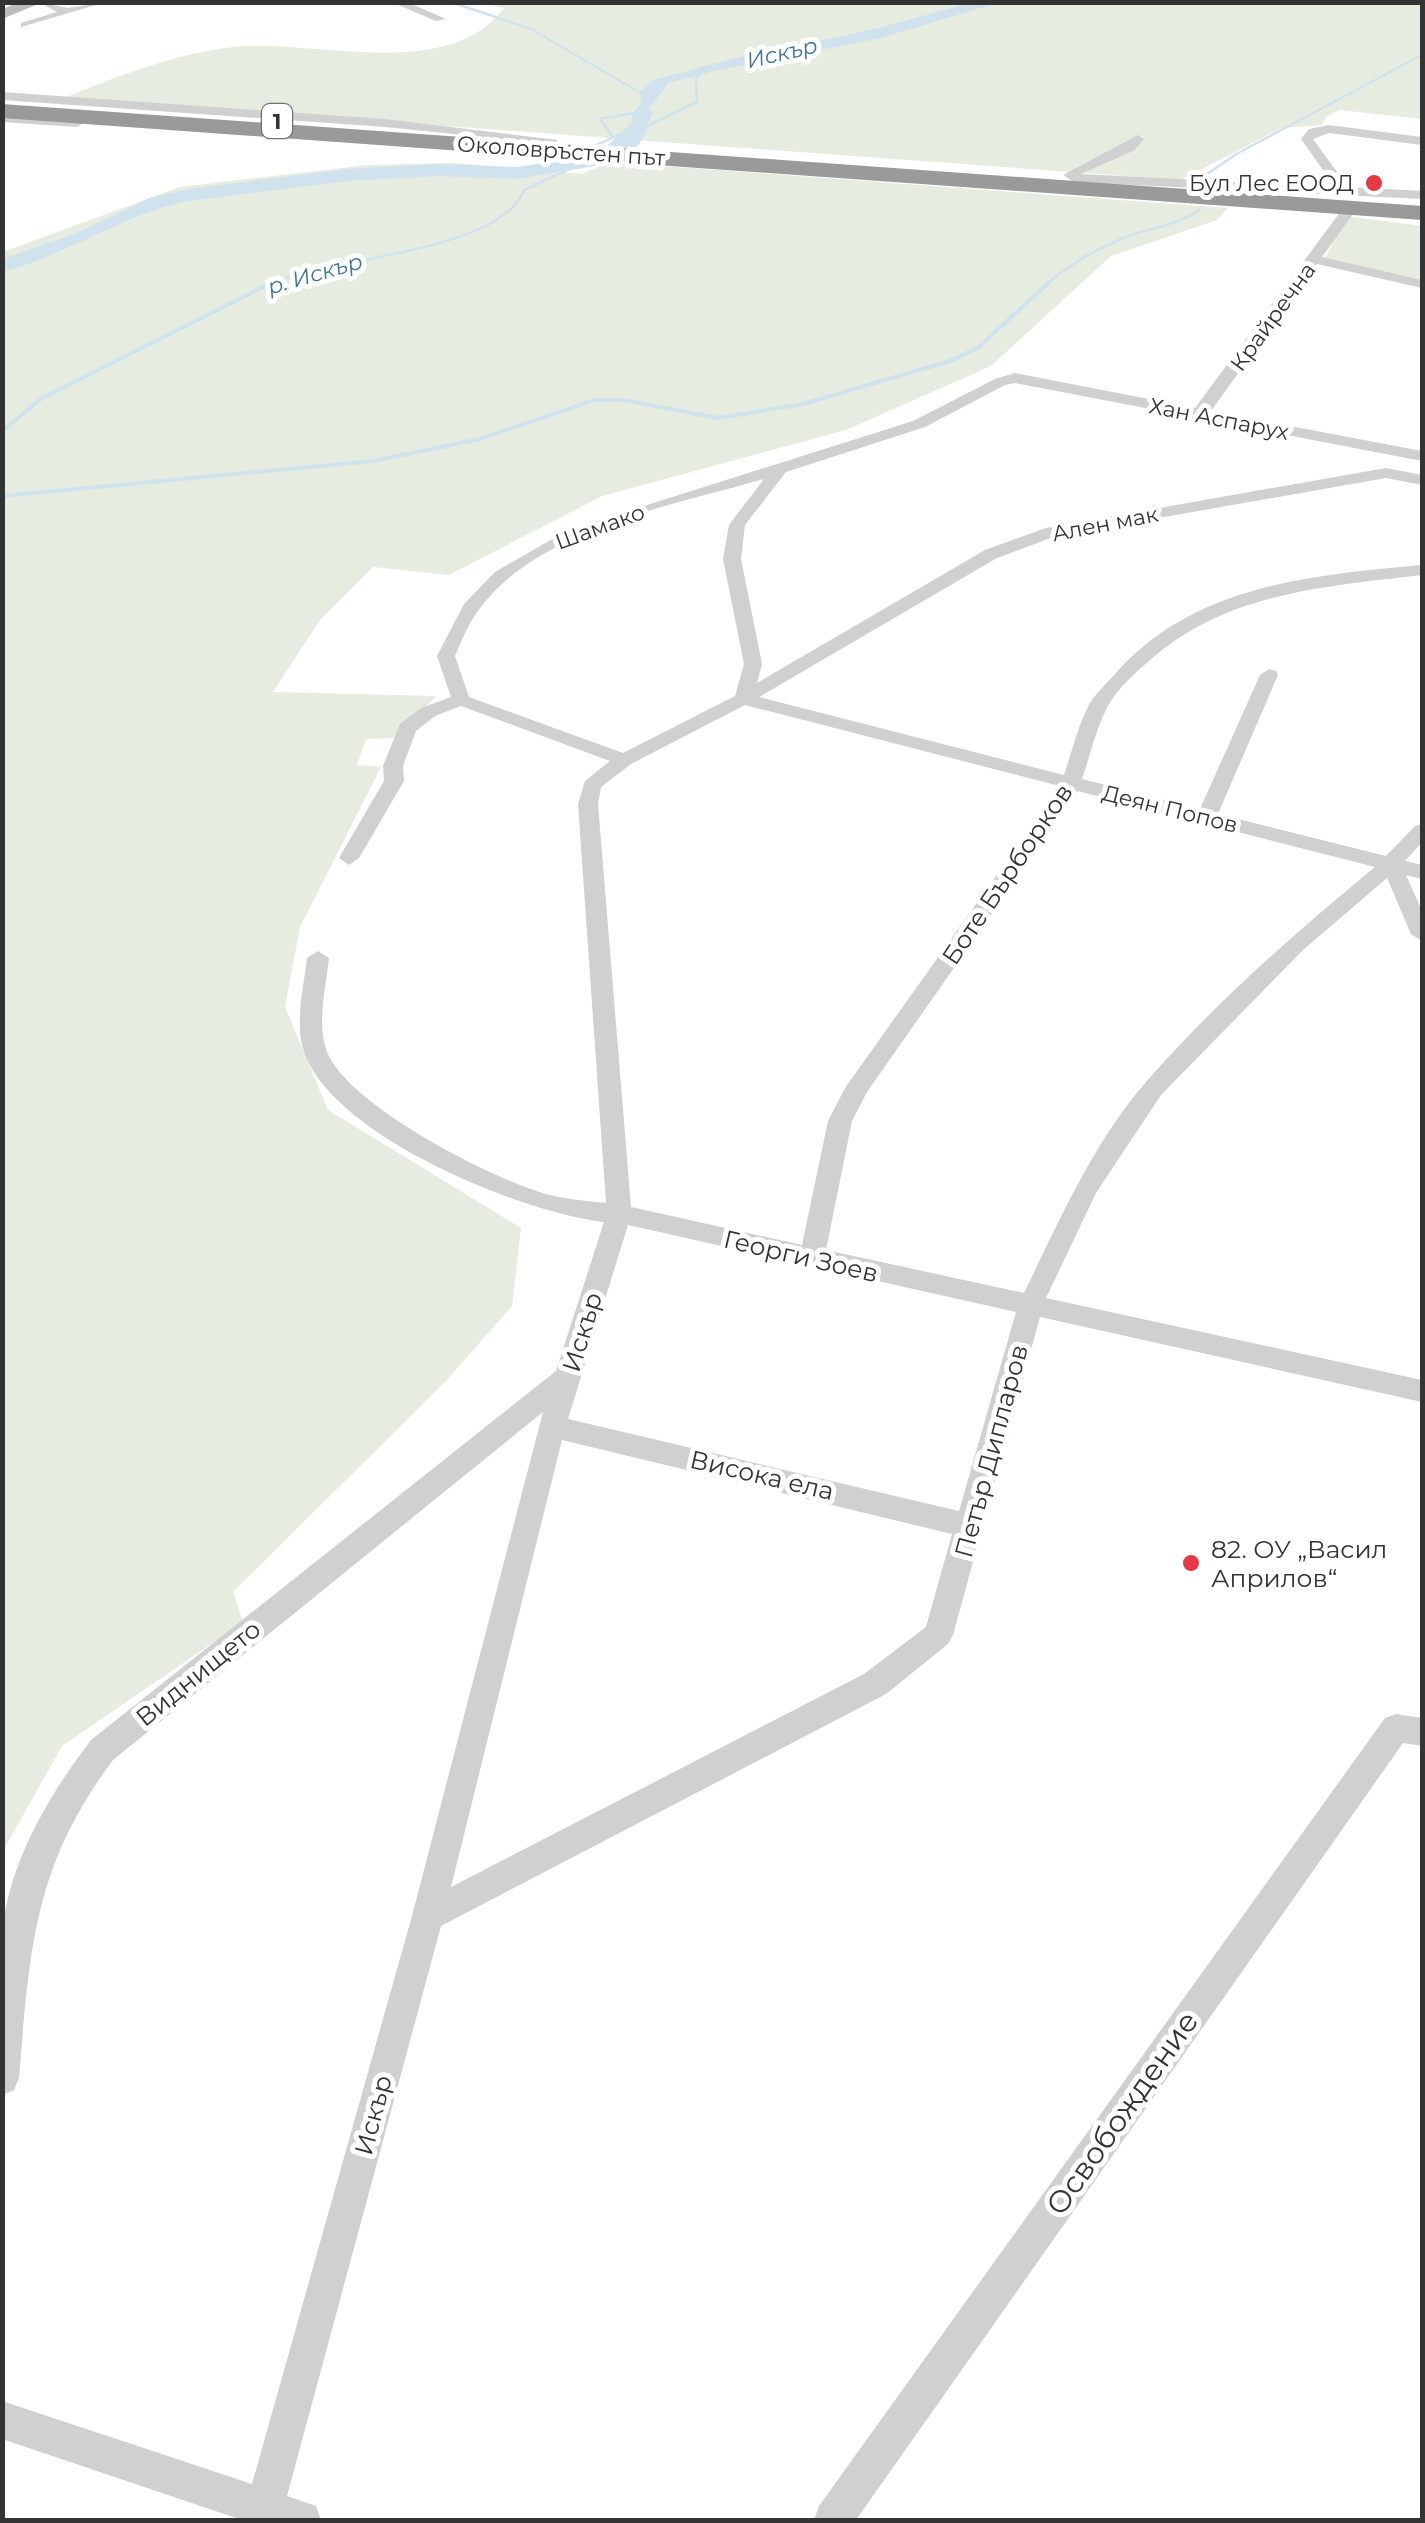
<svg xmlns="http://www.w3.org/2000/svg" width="1425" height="2523" font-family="Montserrat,sans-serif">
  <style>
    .green { fill: #e6ecdf }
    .water { fill: #cfe2ee }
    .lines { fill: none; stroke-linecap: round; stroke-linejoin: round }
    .stream-far1 { stroke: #cfe2ee; stroke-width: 2.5 }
    .stream { stroke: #cfe2ee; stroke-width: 4 }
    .river { fill: #cfe2ee; fill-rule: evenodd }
    .street { fill: #d0d0d0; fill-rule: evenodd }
    .secondary { fill: #bdbdbd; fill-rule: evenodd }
    .highway { fill: #9a9a9a; fill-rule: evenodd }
    .poi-dot { fill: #e63946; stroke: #fff; stroke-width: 4 }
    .labels { text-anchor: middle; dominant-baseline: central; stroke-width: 10; stroke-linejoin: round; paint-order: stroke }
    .far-water-label { font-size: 22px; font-style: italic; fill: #3f7597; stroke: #fff }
    .shield { fill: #fff; stroke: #707070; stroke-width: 2.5 }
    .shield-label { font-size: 22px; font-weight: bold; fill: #333 }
    .far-street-label { font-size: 22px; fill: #333; stroke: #fff }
    .far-poi-label { font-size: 22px; fill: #333; stroke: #fff; text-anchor: end }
    .street-label { font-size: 25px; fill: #333; stroke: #fff }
    .poi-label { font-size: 25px; fill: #333; stroke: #fff; text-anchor: start }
    .near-street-label { font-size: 30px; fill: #333; stroke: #fff }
  </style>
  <rect width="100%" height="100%" fill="#fff"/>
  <g class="green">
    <path d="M 482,3 L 1422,3 L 1422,119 L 1340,110 L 1327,116 L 1322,125 L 1281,128 L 1181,180 L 64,98 C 118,76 174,54 233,47 C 311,38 447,84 504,8 Z"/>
    <polygon points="453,163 582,174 607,163 623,163 1228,208 1217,220 1111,256 991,366 846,430 602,496 449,575 373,567 320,620 273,692 436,696 396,738 366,739 357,765 381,767 300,927 285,1007 328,1110 521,1228 512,1306 446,1381 233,1592 243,1622 62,1746 3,1851 3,252 180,187 368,165"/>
    <polygon points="1345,216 1422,226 1422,282 1325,259"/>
  </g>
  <path class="water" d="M 755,53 L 757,60 L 668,83 L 649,109 L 653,113 C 646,123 647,134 640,143 C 621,167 574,168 547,170 L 600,152 L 632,123 L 632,114 L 641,104 L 640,92 L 653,80 Z"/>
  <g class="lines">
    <g class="stream-far1">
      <polyline points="451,2 531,29 646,96"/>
      <polyline points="643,128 697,102 696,79 701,72"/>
      <polyline points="612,136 600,119 640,112"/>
      <polyline points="587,149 626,132"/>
      <polyline points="517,173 571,156"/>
      <polyline points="1201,178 1238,153 1422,55"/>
      <path d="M 266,286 C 327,256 499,254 524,190 L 578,165"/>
      <path d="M 1045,286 C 1068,264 1097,249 1126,237 C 1151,227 1178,226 1200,209"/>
    </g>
    <g class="stream">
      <polyline points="2,431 42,398 271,283"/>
      <polyline points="2,496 373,461 480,439 594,400 624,400 718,418 803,404 950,361 979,347 1048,283"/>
    </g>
    <g class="river">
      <polygon points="973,2 1001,2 881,38 708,72 699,67 879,28"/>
      <path d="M 594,155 L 601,157 L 601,165 L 517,179 L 440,176 L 347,181 L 188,201 C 124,214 67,255 2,272 L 2,259 L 72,235 L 152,197 L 188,189 L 347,169 L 440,164 L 517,167 Z"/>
    </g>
    <g class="street">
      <polygon points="39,2 68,8 106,2 21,27 21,23 57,12"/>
      <polygon points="391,2 407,2 446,19 436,21"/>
      <polygon points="2,92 385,119 558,140 552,144 385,127 2,100"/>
      <polygon points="2,114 77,119 83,123 77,127 2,122"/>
      <polygon points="1329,125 1422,137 1422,145 1329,133 1313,139 1348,187 1422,191 1422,199 1074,182 1063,175 1138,135 1144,139 1135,150 1081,174 1335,187 1301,139 1309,129"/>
      <path d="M 1341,211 L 1353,214 L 1322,257 L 1422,280 L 1422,288 L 1317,264 L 1211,411 L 1422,451 L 1422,461 L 1015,383 L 1005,385 L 925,427 L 786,472 L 745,525 L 741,559 L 762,664 L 757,683 L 985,550 L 1046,528 L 1386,468 L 1422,475 L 1422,485 L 1386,478 L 1056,536 L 997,558 L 759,697 L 1064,775 C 1072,752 1078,724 1090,703 C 1096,693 1107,683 1115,674 C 1193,585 1312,575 1422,565 L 1422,575 C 1323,587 1227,592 1149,661 C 1135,673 1116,690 1108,706 C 1096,728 1090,756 1082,779 L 1200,809 L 1260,675 L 1269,669 L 1276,671 L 1278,675 L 1218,814 L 1386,856 L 1415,826 L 1422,824 L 1422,842 L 1405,861 L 1422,865 L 1422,879 L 1406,875 L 1422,911 L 1422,941 L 1411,934 L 1387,878 L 1303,950 L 1161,1095 L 1096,1193 L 1046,1298 L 1422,1380 L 1422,1402 L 1040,1317 L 953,1635 L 948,1644 L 886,1694 L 441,1926 L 287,2496 L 316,2506 L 321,2520 L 242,2520 L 2,2439 L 2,2401 L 252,2484 L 412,1916 L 543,1412 L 113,1760 C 33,1867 30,1950 19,2078 L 14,2090 L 2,2095 C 2,2042 0,1986 2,1933 C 9,1862 49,1795 91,1740 L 556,1371 L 604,1222 C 522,1213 329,1135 303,1049 C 295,1021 304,986 307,958 L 318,951 L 329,958 C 326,986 317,1022 326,1049 C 343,1103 492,1179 546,1194 C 565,1199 586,1201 606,1203 L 578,804 L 585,781 L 610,761 L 461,706 L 435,716 L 416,731 L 403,766 L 404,781 L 359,858 L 349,865 L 339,858 L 384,781 L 383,766 L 400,724 L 421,708 L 451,697 L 437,656 L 464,604 L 495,572 L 568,530 L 913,421 L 995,379 L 1015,373 L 1195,408 ZM 764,479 L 729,525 L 723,559 L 744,664 L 735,696 L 623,753 L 469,697 L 455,656 C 462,640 469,622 480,608 C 539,529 674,505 764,479 ZM 745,705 L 1060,786 L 845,1088 L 828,1121 L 802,1245 L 631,1207 L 598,804 L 601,787 L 631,764 ZM 1078,791 L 1375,867 C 1295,933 1215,1003 1146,1082 C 1093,1143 1059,1221 1024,1293 L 826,1250 L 852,1121 L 867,1092 ZM 628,1225 L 1016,1312 L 959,1511 L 568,1419 ZM 562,1440 L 952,1534 L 926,1627 L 864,1674 L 451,1887 Z"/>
      <polygon points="1396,1714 1422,1718 1422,1746 1403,1743 856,2520 814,2520 819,2506 1385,1718"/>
    </g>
    <polygon class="secondary" points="20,2 43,2 2,19 2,9"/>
    <polygon class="highway" points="2,104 1422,206 1422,220 2,118"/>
  </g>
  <g class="poi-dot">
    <circle cx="1374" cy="183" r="10"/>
    <circle cx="1191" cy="1563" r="10"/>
  </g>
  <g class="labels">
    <g class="far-water-label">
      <text transform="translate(782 53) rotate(-13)">Искър</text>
      <text transform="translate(315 274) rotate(-16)">р. Искър</text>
    </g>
    <rect class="shield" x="262" y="104" width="30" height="34" rx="8"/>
    <g class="shield-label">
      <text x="277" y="121">1</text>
    </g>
    <g class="far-street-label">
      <text transform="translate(561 151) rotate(4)">Околовръстен път</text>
      <text transform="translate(1273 317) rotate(-54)">Крайречна</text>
      <text transform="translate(1219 419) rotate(11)">Хан Аспарух</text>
      <text transform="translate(1105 524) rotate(-11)">Ален мак</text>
      <text transform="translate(600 527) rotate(-20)">Шамако</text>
      <text transform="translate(1170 809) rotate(14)">Деян Попов</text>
    </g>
    <g class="far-poi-label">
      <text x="1354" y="183">Бул Лес ЕООД</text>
    </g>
    <g class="street-label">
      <text transform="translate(1007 874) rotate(-56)">Боте Бърборков</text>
      <text transform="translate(801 1256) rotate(13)">Георги Зоев</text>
      <text transform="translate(582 1332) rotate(-73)">Искър</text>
      <text transform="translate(991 1451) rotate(-75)">Петър Дипларов</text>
      <text transform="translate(762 1475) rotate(13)">Висока ела</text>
      <text transform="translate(198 1673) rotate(-39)">Виднището</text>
      <text transform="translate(373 2115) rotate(-75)">Искър</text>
    </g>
    <g class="poi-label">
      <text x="1211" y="1549">82. ОУ „Васил<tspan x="1211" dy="29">Априлов“</tspan></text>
    </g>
    <g class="near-street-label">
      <text transform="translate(1122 2113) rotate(-55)">Освобождение</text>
    </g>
  </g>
  <rect width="1425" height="2523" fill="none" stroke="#333333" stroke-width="10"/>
</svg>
